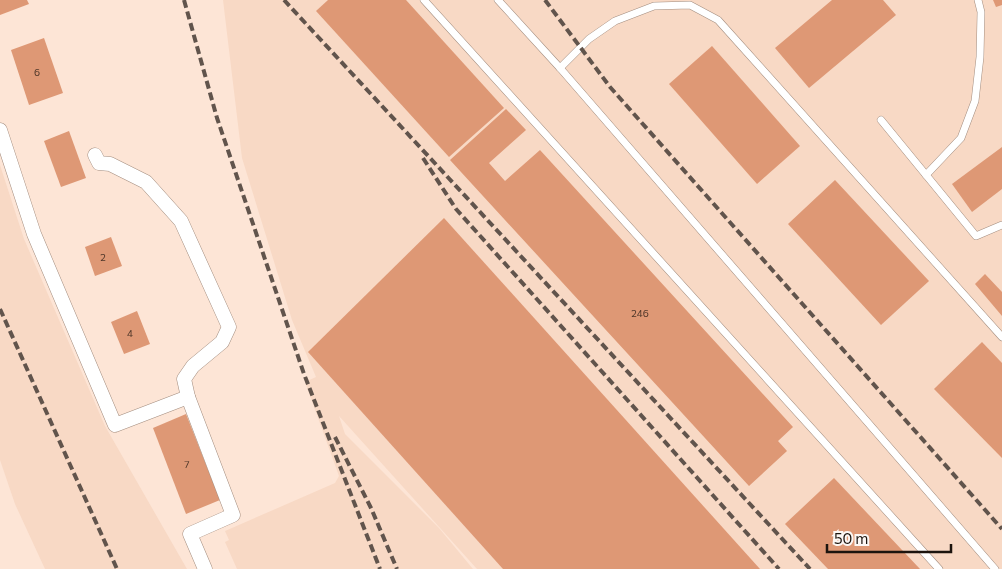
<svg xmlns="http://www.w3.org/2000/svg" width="1002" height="569" font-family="Commissioner,sans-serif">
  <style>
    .built { fill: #f8d9c5 }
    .building { fill: #de9875 }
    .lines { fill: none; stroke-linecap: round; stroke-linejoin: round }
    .service-casing { stroke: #a38d7f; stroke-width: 8 }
    .minor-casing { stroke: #a38d7f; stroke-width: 15 }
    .service { stroke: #fff; stroke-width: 7 }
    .minor { stroke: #fff; stroke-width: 14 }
    .rail { stroke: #61544c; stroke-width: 4; stroke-dasharray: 8 4; stroke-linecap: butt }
    .labels { text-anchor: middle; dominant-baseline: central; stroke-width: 5; stroke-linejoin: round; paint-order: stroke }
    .number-label { font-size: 10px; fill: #4c3528 }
  </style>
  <rect width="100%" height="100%" fill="#fde5d6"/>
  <g class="built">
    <polygon points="223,0 1002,0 1002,569 477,569 339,416 345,434 439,528 473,569 237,569 225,542 229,540 225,531 335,483 339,476 305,382 316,377 292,320 242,158"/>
    <polygon points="0,165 24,239 105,426 187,569 45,569 15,504 0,460"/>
  </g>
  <g class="building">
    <polygon points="0,0 27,0 29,4 0,15"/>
    <polygon points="328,0 406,0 504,108 449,157 316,11"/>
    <polygon points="832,0 883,0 896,15 809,88 775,48"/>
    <polygon points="993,0 1002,0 1002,5 996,7"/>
    <polygon points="44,38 63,93 29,105 11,50"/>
    <polygon points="712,46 800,146 757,184 669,84"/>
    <polygon points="506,109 526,130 489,163 505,181 540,150 793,427 778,441 787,451 749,486 450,160"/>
    <polygon points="69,131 86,178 61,187 44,141"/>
    <polygon points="1002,147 1002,189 972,212 952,184"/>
    <polygon points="835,180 929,281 881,325 788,224"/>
    <polygon points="444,218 760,569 503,569 308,352"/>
    <polygon points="111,237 122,266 95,276 85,247"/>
    <polygon points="985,274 1002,292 1002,316 975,284"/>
    <polygon points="137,311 150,344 124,354 111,322"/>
    <polygon points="982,342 1002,363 1002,458 934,389"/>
    <polygon points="186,414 220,500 186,514 153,428"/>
    <polygon points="834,478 920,569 828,569 785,524"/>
  </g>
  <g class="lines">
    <defs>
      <g id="service">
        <polyline points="424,0 939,569"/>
        <polyline points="498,0 560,68 995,569"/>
        <polyline points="560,68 589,39 615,21 654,6 690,5 718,20 1002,337"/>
        <polyline points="881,120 976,236 1002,225"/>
        <polyline points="926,175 961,138 975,101 980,57 981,12 978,0"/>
      </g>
      <g id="minor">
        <polyline points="0,130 34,234 115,425 188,397 184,379 193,366 222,342 229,327 181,221 146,182 110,164 99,163 95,155"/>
        <polyline points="188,397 233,515 190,534 205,569"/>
      </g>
    </defs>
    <use href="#service" class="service-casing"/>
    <use href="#minor" class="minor-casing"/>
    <use href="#service" class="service"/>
    <use href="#minor" class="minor"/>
    <g class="rail">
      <polyline points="184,0 217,118 304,374 380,569"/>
      <polyline points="284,0 810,569"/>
      <polyline points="545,0 610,87 1002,529"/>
      <polyline points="423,158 456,209 779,569"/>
      <polyline points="0,309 117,569"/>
      <polyline points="335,437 371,508 397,569"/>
    </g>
  </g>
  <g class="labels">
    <g class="number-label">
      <text x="37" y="72">6</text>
      <text x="103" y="257">2</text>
      <text x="640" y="313">246</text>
      <text x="130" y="333">4</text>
      <text x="187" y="464">7</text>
    </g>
  </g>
  <path d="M827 544v8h124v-8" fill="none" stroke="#1c140e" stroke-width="2.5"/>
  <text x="834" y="544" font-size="15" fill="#1c140e" stroke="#fcf7f4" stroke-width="4" paint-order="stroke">50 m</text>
</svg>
